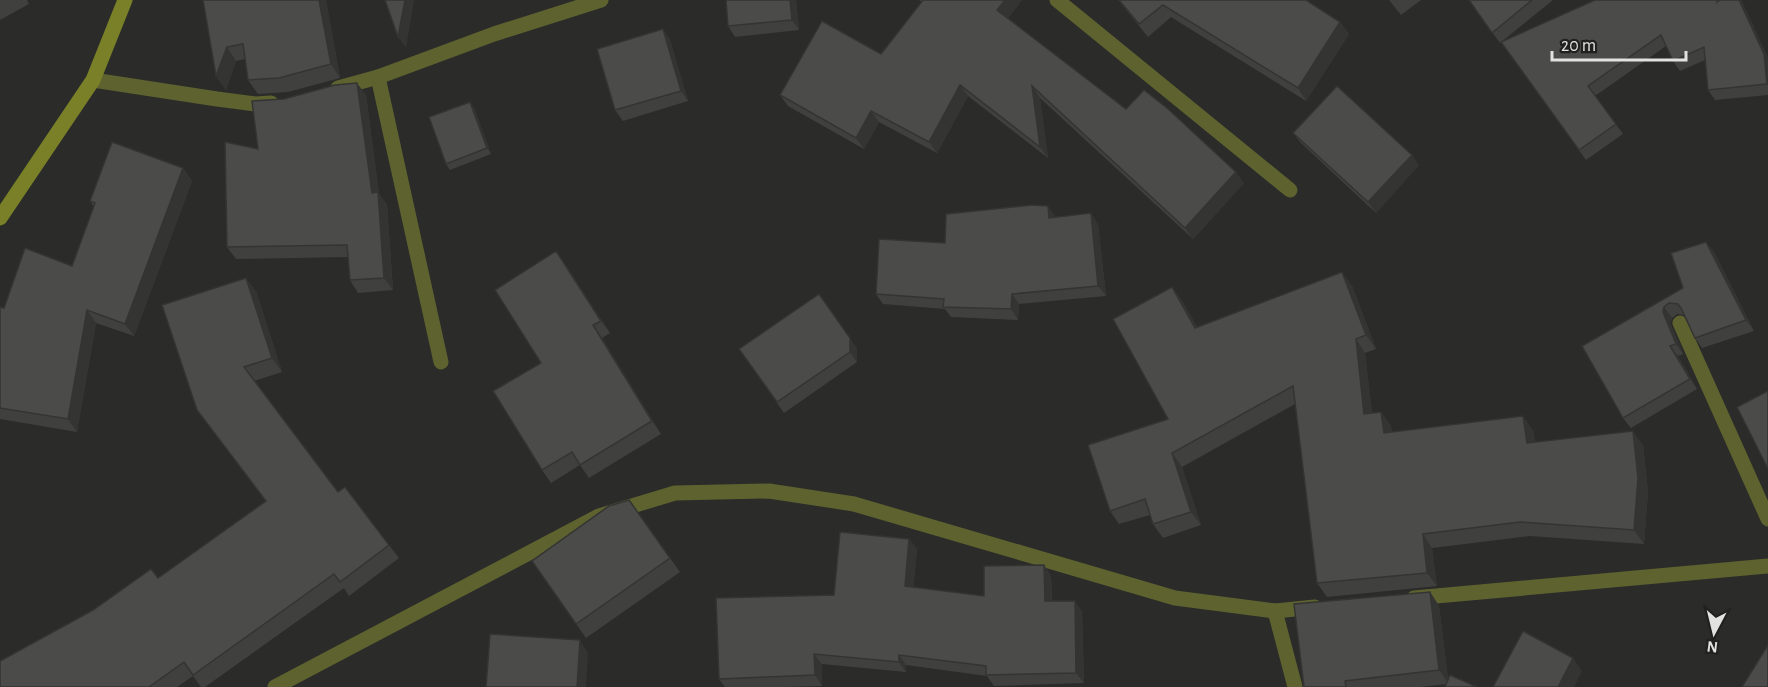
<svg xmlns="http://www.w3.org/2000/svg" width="1768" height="687" font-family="'Alegreya Sans',sans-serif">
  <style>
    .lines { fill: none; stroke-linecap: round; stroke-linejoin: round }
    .minor { stroke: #5d622f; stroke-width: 15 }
    .secondary { stroke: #798027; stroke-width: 15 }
    .wall { fill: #40413f }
    .shaded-wall { fill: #343533 }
    .building { fill: #4b4c49; stroke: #343533; stroke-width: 1.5 }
  </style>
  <rect width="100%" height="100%" fill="#2b2b29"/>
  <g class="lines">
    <g class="minor">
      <polyline points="1057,0 1290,190"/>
      <polyline points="378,77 441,362"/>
      <polyline points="93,80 217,99 256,104 271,103"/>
      <polyline points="338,88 378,77 494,34 601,0"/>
      <polyline points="1680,323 1768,519"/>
      <polyline points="1414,598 1768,566"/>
      <polyline points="1275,611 1295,687"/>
      <polyline points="275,687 599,516 675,493 769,491 854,504 1175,598 1275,611 1315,607"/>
    </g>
    <polyline class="secondary" points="0,218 93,80 125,0"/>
  </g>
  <g class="wall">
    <polygon points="0,0 27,0 29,4 0,20"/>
    <polygon points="203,0 326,0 340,78 288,92 258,94 248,80 245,59 236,61 226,90 216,76"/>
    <polygon points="726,0 796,0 799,30 735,37 728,26"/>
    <polygon points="919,0 1022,0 1008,18 1126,109 1244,183 1193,239 1040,98 1048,158 968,96 937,153 879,122 864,149 788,106 780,95 881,54 922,2"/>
    <polygon points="1118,0 1306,0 1340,22 1349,34 1306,101 1171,17 1148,37"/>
    <polygon points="1389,0 1421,0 1401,15"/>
    <polygon points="1469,0 1553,0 1500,43"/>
    <polygon points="1595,0 1741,0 1768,58 1768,95 1715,100 1708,90 1705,60 1680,71 1673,61 1666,46 1595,96 1623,134 1586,160 1501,42"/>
    <polygon points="663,29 670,40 688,101 623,121 615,110"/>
    <polygon points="366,95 379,194 387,205 393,290 358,293 350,280 348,257 236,259 227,247 258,149"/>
    <polygon points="474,108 491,154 450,170 446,164"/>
    <polygon points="1293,133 1419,165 1376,213 1301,143"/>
    <polygon points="183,168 192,181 134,336 96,323 77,432 0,419 0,307 4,308 72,266 94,207 90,201"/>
    <polygon points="1055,216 1055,217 1098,224 1106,296 1019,304 1018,320 951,317 945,309 883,304 876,294 945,243"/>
    <polygon points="1714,252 1754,331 1702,348 1695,338 1684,315 1677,314 1672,318 1670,323 1683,354 1678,356 1697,389 1631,428 1623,418 1582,346 1683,288"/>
    <polygon points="565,264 610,333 602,338 661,434 589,478 580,465 551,483 542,470 541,363"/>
    <polygon points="1352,286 1376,349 1365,353 1372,413 1381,412 1391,426 1392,433 1533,430 1535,442 1643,445 1648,492 1644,544 1530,536 1432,548 1437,586 1327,597 1317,583 1295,404 1182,467 1201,525 1163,538 1153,524 1150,515 1119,524 1110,511 1168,419 1172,287 1182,301 1197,327"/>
    <polygon points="256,291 282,372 254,381 338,492 389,545 399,558 349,596 344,588 205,687 201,687 193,676 177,687 0,687 158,578 266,502 197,410"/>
    <polygon points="857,348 857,362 784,413 739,349"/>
    <polygon points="629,500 680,572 586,638 532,561"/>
    <polygon points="909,539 917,549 913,587 984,596 1051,575 1052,601 1082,611 1084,683 994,686 987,676 906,665 906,672 822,664 822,686 783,687 725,687 719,679"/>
    <polygon points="1430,592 1439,606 1448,680 1447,684 1420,687 1304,687"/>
  </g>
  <g class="shaded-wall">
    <polygon points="319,0 326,0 340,78 331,64"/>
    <polygon points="405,0 414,0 406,48 398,37"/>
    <polygon points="790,0 796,0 799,30 792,20"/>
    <polygon points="1005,0 1022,0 1005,21 997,10"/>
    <polygon points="1739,0 1741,0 1742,2 1768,58 1768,86"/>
    <polygon points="1340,22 1349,34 1306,101 1298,88"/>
    <polygon points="663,29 670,40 688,101 681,91"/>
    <polygon points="227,47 236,61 226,90 216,76"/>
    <polygon points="357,83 366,95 379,194 387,205 393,290 384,278 372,193"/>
    <polygon points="960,85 968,96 937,153 929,142"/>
    <polygon points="1032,86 1040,98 1048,158 1040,147"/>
    <polygon points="470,102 474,108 491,154 487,148"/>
    <polygon points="871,111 879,122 864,149 856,138"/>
    <polygon points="1412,155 1419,165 1376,213 1368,202"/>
    <polygon points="183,168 192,181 134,336 125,324"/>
    <polygon points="1236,172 1244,183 1193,239 1185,228"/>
    <polygon points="1048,206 1055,216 1057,228 1049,218"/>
    <polygon points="1091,213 1098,224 1106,296 1098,286"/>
    <polygon points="1706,242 1714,252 1754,331 1746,320"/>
    <polygon points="556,251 565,264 610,333 601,321"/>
    <polygon points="1342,272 1352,286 1376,349 1366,335"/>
    <polygon points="246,278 256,291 282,372 272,358"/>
    <polygon points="1172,287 1182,301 1205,342 1195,328"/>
    <polygon points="1012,294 1019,304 1018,320 1011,309"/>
    <polygon points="1664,307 1672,318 1670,323 1683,354 1676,344 1663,312"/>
    <polygon points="87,310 96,323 77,432 68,419"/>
    <polygon points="593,325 602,338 661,434 652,421"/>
    <polygon points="850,338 857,348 857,362 850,352"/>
    <polygon points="1356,339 1365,353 1374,428 1364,414"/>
    <polygon points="1670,346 1678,356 1697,389 1690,379"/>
    <polygon points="1381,412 1391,426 1394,447 1384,433"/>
    <polygon points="1523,416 1533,430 1536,457 1527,443"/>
    <polygon points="1633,431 1643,445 1648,492 1644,544 1634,530"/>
    <polygon points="1172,453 1182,467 1201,525 1191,512"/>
    <polygon points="1423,534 1432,548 1437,586 1427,573"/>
    <polygon points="909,539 917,549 913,596 905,586"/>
    <polygon points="1044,565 1051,575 1052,612 1045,601"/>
    <polygon points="1430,592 1439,606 1449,684 1439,670"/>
    <polygon points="1075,601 1082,611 1084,683 1076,673"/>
    <polygon points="580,640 588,653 586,687 577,687"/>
    <polygon points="814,654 822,664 822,686 815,675"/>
    <polygon points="899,655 906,665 906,672 899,662"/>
    <polygon points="1573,658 1582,671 1574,687 1558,687"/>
  </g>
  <g class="building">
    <polygon points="203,0 319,0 331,64 279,78 248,80 243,44 227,47 216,76"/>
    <polygon points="385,0 405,0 398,37"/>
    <polygon points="726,0 790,0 792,20 728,26"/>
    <polygon points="923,0 1005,0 997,10 1126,109 1144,90 1167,108 1236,172 1185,228 1032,86 1040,147 960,85 929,142 871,111 856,138 780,95 822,21 881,54"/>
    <polygon points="1119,0 1306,0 1340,22 1298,88 1163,5 1139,24"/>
    <polygon points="1469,0 1532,0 1492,33"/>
    <polygon points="1595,0 1718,0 1717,2 1720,0 1739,0 1764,54 1767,84 1708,90 1704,47 1673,61 1661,35 1588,86 1616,124 1579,150 1501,42"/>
    <polygon points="663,29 681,91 615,110 597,49"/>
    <polygon points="357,83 372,193 378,192 384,278 350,280 347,245 227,247 225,142 258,149 252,101 284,99 335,85"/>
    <polygon points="1337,86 1412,155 1368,202 1293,133"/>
    <polygon points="470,102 487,148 446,164 429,117"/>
    <polygon points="112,142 183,168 125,324 87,310 68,419 0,408 0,307 4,308 25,248 72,266 95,203 90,201"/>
    <polygon points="1032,205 1048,206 1049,218 1091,213 1098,286 1012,294 1011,309 943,307 944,299 876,294 879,239 945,243 946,214"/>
    <polygon points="1706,242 1746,320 1695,338 1681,308 1678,304 1669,303 1664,307 1663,312 1676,344 1670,346 1690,379 1623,418 1582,346 1683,288 1671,253"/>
    <polygon points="556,251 601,321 593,325 652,421 580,465 572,452 542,470 493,391 541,363 495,290"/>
    <polygon points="1342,272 1366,335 1356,339 1364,414 1381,412 1384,433 1523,416 1527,443 1633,431 1638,478 1634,530 1520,522 1423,534 1427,573 1317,583 1293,386 1172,453 1191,512 1153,524 1145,499 1110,511 1088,445 1168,419 1113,319 1172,287 1195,328"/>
    <polygon points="246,278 272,358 244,367 338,492 345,487 389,545 340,582 334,574 193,675 184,662 149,687 0,687 0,661 93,610 151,569 158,578 266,501 197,410 162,305"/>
    <polygon points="819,294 850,338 850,352 777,402 739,349"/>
    <polygon points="1768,391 1768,469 1737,407"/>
    <polygon points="629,500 670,558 576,624 532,561 609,506"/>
    <polygon points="840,532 909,539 905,586 984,596 984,566 1044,565 1045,601 1075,601 1076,673 986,675 986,666 899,655 899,662 814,654 815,675 719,679 716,598 834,595"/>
    <polygon points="1430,592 1439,670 1345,681 1346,687 1304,687 1294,604"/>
    <polygon points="1523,631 1573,658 1558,687 1493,687"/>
    <polygon points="490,634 580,640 577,687 486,687"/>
    <polygon points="1768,645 1768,687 1742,687"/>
    <polygon points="1450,675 1477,687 1445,687"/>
  </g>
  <g transform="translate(1714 633) rotate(187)" stroke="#21221f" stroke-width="4.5" paint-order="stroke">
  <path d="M0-4.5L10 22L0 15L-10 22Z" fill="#e2e2e1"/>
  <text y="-9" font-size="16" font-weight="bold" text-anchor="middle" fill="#e2e2e1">N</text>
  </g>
  <path d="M1552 51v9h134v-9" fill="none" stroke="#e2e2e1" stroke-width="3"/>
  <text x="1561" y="51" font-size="18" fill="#e2e2e1" stroke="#21221f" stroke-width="4.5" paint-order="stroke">20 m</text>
</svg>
